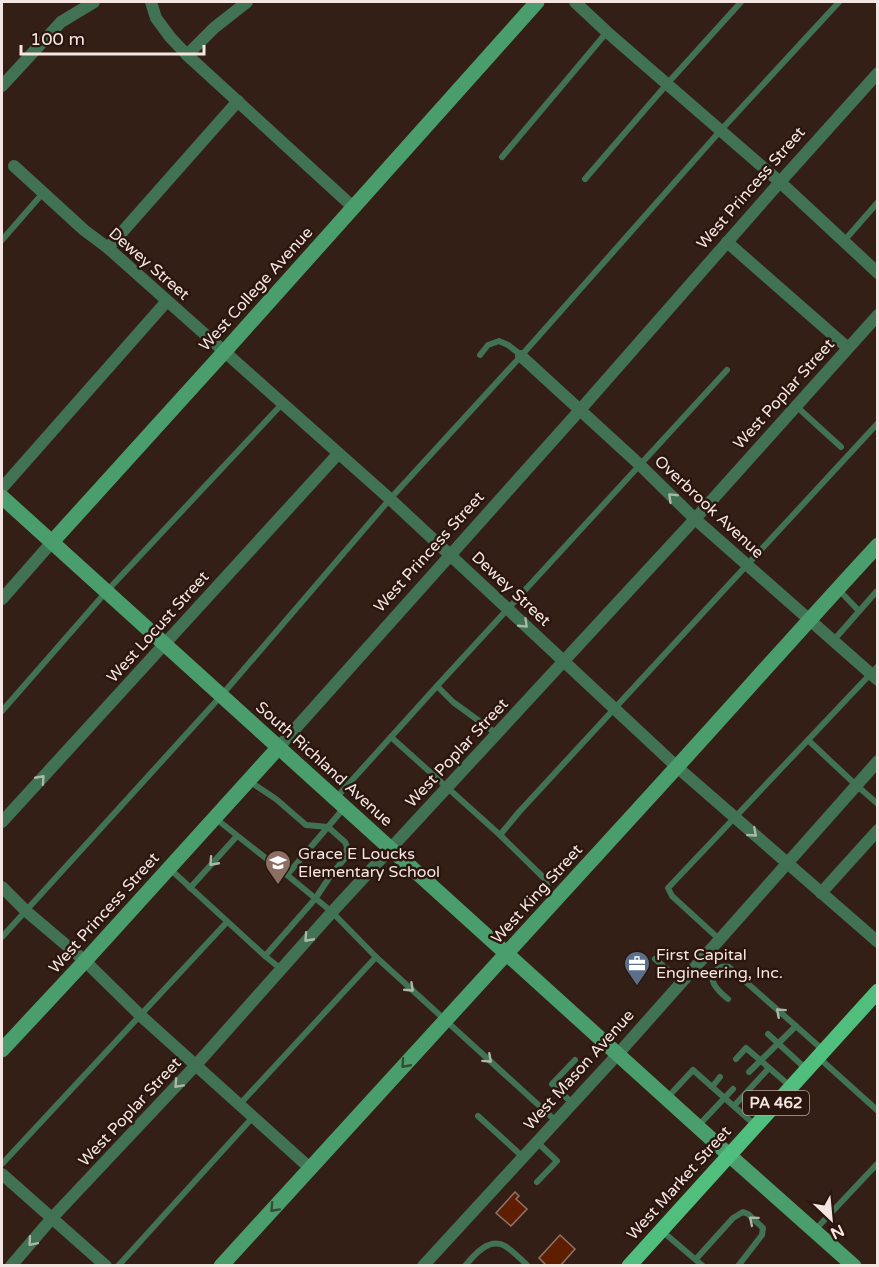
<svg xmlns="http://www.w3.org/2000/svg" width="879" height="1267" font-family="'Varela Round',sans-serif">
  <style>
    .building { fill: #601e00; stroke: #8e746a; stroke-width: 1.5 }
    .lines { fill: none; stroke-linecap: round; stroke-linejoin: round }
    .lane { stroke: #407253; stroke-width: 6 }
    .street { stroke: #407253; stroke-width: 12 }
    .secondary { stroke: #4a9d6c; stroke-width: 15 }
    .primary { stroke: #50bf7e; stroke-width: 15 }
    .oneway { stroke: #adb7a8 }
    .oneway2 { stroke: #374c34 }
    .labels { text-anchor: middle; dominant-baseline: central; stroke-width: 5; stroke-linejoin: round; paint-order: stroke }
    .shield { fill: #2a160e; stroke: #b8a7a1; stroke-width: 1.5 }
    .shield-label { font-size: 15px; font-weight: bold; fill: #f5e5e0 }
    .street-label { font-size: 16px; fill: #f5e5e0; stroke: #2a160e }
    .poi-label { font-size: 16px; fill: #f5e5e0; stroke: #2a160e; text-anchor: start }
  </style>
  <rect width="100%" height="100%" fill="#341f17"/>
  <g class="building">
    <polygon points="515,1192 519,1196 516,1199 527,1209 511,1226 496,1213"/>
    <polygon points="560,1235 575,1249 560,1266 547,1266 539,1258"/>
  </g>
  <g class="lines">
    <g class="lane">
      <polyline points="502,157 607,32"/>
      <polyline points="585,179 667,84 741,2"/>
      <polyline points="2,240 43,193"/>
      <polyline points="844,241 878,202"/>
      <polyline points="480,355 488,345 499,341 508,345 521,355"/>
      <polyline points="796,406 841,447"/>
      <polyline points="839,590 859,611"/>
      <polyline points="833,641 876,592"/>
      <polyline points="437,686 453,702 497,734"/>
      <polyline points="2,711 106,592 282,404"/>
      <polyline points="391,737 500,835 549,883"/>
      <polyline points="808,740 856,785 878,804"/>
      <polyline points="249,781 276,799 306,825 328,827 345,842 347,847 346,857 331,875 315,899 265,956"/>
      <polyline points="335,799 437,686 727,370"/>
      <polyline points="344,808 287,875 332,912 376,957 556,1121"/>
      <polyline points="215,818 287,875"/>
      <polyline points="500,835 519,812 878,423"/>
      <polyline points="170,869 265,956 281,969"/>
      <polyline points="190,888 237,836"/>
      <polyline points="2,937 221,696 390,499 521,356 721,130 839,2"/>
      <polyline points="719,939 672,896 668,888 878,666"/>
      <polyline points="655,959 681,981"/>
      <path d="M 728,999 C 723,995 717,990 714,984 C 709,973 719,965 729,967 L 823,1050"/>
      <polyline points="768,1034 805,1068"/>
      <polyline points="818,1057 878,1111"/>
      <polyline points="736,1059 746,1048 790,1086"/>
      <polyline points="749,1072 796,1026"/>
      <polyline points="712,1087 720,1077"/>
      <polyline points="667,1098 693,1070 755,1125"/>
      <polyline points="572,1103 552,1084 575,1060"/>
      <polyline points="239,1105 376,957"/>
      <polyline points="734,1106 769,1068"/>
      <polyline points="478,1116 523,1157"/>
      <polyline points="698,1126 733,1089"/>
      <polyline points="537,1142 557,1161 537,1182"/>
      <polyline points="2,1164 227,922"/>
      <polyline points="815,1230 878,1163"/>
      <polyline points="662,1231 703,1266"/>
      <polyline points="696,1259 733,1218 743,1212 748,1214 763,1228 762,1235 738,1266"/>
      <polyline points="118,1266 253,1117"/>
      <path d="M 465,1266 C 474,1255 489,1237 505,1246 C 513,1251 521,1259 528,1266"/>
    </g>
    <g class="street">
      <polyline points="151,2 156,18 170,37 187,55 353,207"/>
      <polyline points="575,2 607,32 780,182 878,273"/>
      <polyline points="187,55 214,28 247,2"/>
      <polyline points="2,86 61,22 94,2"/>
      <polyline points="14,166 84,230 108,248 390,499 677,767 878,942"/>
      <polyline points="727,242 848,348"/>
      <polyline points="108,248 238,101"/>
      <polyline points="521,356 640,465 695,519 878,680"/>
      <polyline points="2,488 167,301"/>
      <polyline points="2,599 52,542"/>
      <polyline points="278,748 580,410 780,182 878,73"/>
      <polyline points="2,822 338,454"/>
      <polyline points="2,887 26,911 85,961 141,1016 311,1169"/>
      <polyline points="821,893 878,830"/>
      <polyline points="2,1174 106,1266"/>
      <polyline points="11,1266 52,1218 196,1065 332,912 695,519 878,315"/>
      <polyline points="423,1266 618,1054 878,761"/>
    </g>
    <g class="secondary">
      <polyline points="2,497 729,1155 854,1266"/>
      <polyline points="52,542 225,351 537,2"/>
      <polyline points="2,1050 85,961 278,748"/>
      <path d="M 221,1266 C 366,1108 510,950 654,792 C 729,710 802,627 878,545"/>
    </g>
    <polyline class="primary" points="629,1266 878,991"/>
  </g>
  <defs><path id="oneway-chevron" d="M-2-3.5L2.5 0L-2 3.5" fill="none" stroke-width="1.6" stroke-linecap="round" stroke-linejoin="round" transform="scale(1.5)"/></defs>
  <g class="oneway">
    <use href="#oneway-chevron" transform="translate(672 497) rotate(-136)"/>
    <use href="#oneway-chevron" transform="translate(524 624) rotate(44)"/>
    <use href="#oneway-chevron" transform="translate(41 779) rotate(-48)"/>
    <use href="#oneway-chevron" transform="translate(753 833) rotate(41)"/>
    <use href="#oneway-chevron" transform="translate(213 862) rotate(132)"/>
    <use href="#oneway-chevron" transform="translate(308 938) rotate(132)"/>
    <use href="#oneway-chevron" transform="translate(410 988) rotate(43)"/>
    <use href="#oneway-chevron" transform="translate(780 1012) rotate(-138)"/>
    <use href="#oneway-chevron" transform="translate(488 1059) rotate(42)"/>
    <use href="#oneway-chevron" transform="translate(178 1084) rotate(133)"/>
    <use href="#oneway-chevron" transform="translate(753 1220) rotate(-140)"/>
    <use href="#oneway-chevron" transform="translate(32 1242) rotate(131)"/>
  </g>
  <g class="oneway2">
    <use href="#oneway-chevron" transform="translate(405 1064) rotate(132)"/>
    <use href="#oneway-chevron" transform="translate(274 1208) rotate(133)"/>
  </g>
  <defs>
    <symbol id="school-pin" viewBox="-11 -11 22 30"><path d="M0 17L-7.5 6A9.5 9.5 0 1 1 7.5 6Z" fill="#8d6e63" stroke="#2a160e"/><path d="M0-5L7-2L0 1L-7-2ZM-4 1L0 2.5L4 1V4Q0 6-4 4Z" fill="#fff"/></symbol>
    <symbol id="office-pin" viewBox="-11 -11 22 30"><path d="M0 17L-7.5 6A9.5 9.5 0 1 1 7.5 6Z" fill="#5c6f8a" stroke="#2a160e"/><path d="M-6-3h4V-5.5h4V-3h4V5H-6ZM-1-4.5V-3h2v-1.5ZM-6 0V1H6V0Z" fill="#fff"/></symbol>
  </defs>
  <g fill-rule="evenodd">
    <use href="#school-pin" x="263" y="848" width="30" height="40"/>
    <use href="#office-pin" x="622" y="949" width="30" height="40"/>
  </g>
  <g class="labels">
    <rect class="shield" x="743" y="1091" width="66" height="24" rx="4.5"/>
    <g class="shield-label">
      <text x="776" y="1103">PA 462</text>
    </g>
    <g class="street-label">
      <text transform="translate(751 188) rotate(-49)">West Princess Street</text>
      <text transform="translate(149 264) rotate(41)">Dewey Street</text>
      <text transform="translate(256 289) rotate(-48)">West College Avenue</text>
      <text transform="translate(784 394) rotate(-48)">West Poplar Street</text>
      <text transform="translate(709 507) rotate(43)">Overbrook Avenue</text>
      <text transform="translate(429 552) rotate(-48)">West Princess Street</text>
      <text transform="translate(511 589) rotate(43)">Dewey Street</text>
      <text transform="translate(158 627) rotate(-48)">West Locust Street</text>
      <text transform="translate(457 753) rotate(-47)">West Poplar Street</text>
      <text transform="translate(324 764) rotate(42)">South Richland Avenue</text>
      <text transform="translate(537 894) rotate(-48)">West King Street</text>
      <text transform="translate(104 913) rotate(-48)">West Princess Street</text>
      <text transform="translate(579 1070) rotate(-48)">West Mason Avenue</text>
      <text transform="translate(130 1112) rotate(-47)">West Poplar Street</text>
      <text transform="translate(679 1183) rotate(-48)">West Market Street</text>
    </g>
    <g class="poi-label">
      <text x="298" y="854">Grace E Loucks<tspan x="298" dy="18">Elementary School</tspan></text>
      <text x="656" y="955">First Capital<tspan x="656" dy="18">Engineering, Inc.</tspan></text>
    </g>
  </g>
  <rect width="879" height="1267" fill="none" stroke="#f5e5e0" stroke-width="6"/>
  <g transform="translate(831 1219) rotate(154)" stroke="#2a160e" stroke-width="4.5" paint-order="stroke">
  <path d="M0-4.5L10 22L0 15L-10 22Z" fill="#f5e5e0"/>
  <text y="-9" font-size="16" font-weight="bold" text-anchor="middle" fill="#f5e5e0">N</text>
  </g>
  <path d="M21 45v9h183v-9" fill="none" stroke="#f5e5e0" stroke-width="3"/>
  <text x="30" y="45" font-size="18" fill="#f5e5e0" stroke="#2a160e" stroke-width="4.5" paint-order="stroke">100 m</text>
</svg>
